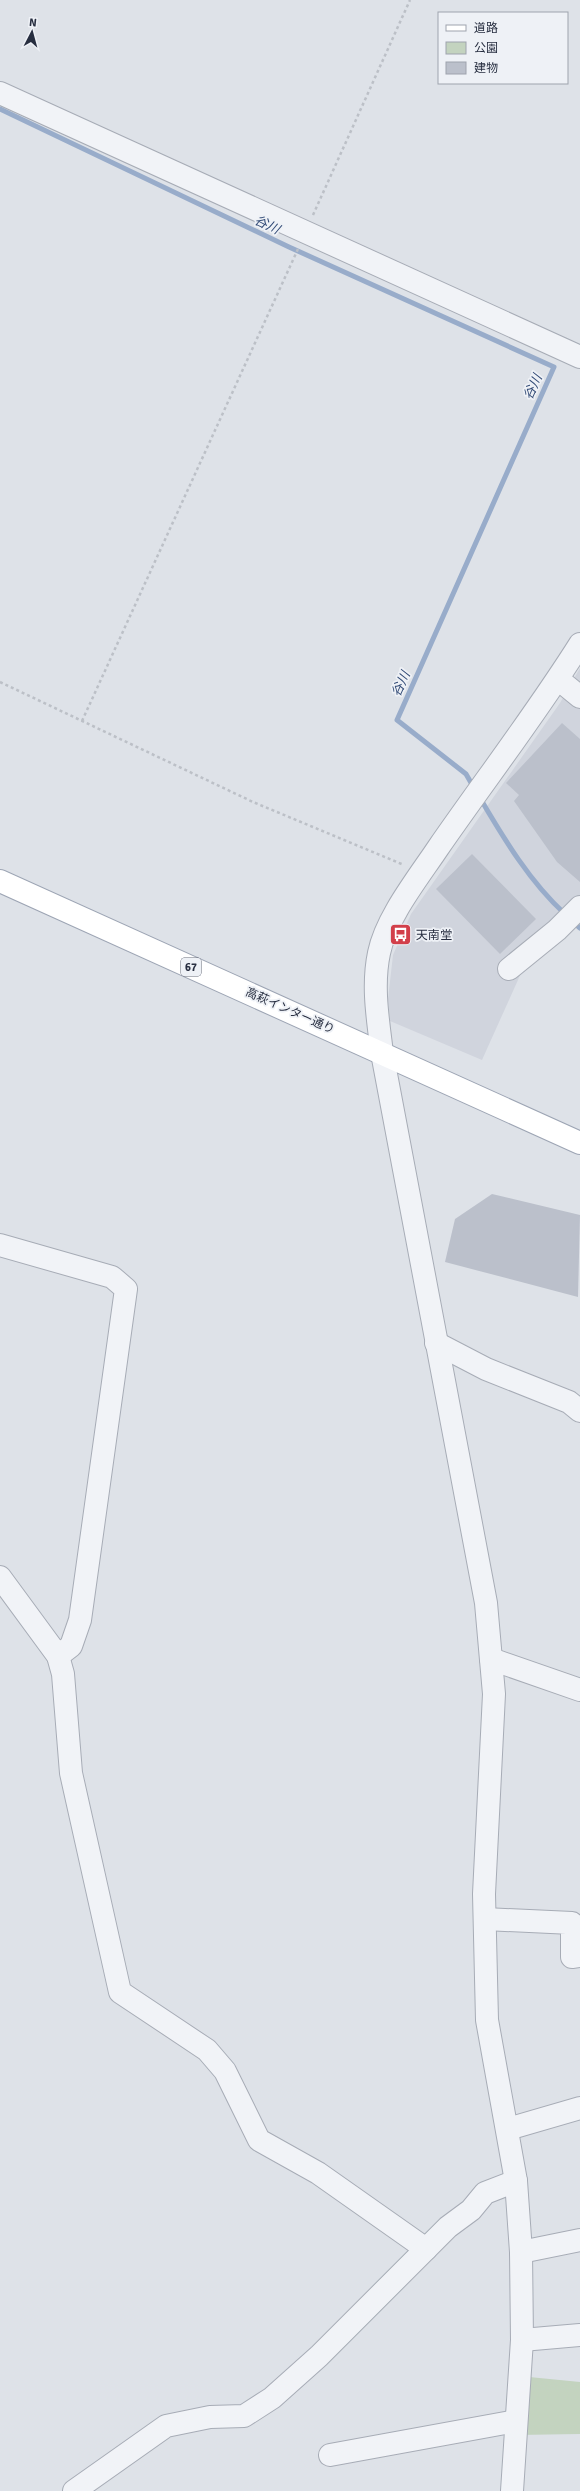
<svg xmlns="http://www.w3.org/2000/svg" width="580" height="2491" font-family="Signika,'Noto Sans JP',sans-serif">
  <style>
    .built { fill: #d0d4dd }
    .green { fill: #c3d3bf }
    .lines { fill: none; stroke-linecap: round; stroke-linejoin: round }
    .stream { stroke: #98acca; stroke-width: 5 }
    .building { fill: #bbc0cb }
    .minor-casing { stroke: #a7acb6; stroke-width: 24 }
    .major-casing { stroke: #9da5b4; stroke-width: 24 }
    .path { stroke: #bcc0c7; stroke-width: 2.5; stroke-dasharray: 3 3; stroke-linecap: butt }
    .minor { stroke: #f1f3f7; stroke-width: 22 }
    .major { stroke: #fff; stroke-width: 22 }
    .labels { text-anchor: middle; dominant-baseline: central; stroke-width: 3.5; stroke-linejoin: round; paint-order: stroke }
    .shield { fill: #eef1f6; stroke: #636877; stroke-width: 1 }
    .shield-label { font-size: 11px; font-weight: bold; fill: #272e40 }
    .poi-label { font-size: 12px; fill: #272e40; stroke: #eef1f6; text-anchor: start }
    .street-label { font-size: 12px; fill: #272e40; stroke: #eef1f6 }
    .water-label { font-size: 13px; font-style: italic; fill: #304975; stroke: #eef1f6 }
  </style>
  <rect width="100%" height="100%" fill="#dee2e8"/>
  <polygon class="built" points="580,668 580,915 522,971 482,1060 390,1021 388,999 393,955 411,914 560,703"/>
  <polygon class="green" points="519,2376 580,2382 580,2434 516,2435"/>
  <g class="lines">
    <g class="stream">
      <polyline points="0,109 289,247 554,367 397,720 466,774 474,788"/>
      <path d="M 480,798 C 504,839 530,882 565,914"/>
      <polyline points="572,921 580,928"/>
    </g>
  </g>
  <g class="building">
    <polygon points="562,723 580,739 580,882 557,862 514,801 519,795 506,783"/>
    <polygon points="472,854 536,919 500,954 436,889"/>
    <polygon points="492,1194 580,1215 578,1297 445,1262 455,1219"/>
  </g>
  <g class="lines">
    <defs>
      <g id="minor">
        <polyline points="0,93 580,357"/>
        <polyline points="558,679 580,697"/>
        <polyline points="509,969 557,930 580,907"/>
        <polyline points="0,1245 112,1277 126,1289 80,1620 71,1646 58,1656"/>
        <polyline points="436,1343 486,1369 569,1402 580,1411"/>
        <polyline points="0,1577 58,1656 63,1674 71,1773 120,1992 207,2050 225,2071 259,2140 318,2173 426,2249"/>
        <polyline points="491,1659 580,1690"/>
        <polyline points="485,1919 572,1923 572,1957 580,1956"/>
        <polyline points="508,2129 580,2108"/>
        <polyline points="521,2252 580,2240"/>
        <polyline points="522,2340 580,2335"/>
        <polyline points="330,2455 516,2421"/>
        <polyline points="74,2491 166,2426 210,2417 244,2416 272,2398 319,2356 448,2227 471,2210 485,2193 516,2181"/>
        <path d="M 512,2491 L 522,2340 L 521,2252 L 516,2181 L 487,2020 L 484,1894 L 494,1694 L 486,1603 L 382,1053 C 378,1020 372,986 379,953 C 386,918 418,878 438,848 C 485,780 536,714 580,644"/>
      </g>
      <polyline id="major" points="0,881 580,1143"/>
    </defs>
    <use href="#minor" class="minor-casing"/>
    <use href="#major" class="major-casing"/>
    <g class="path">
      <polyline points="313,215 410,0"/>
      <polyline points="0,682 253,802 404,865"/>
      <polyline points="82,721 298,249"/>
    </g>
    <use href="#minor" class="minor"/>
    <use href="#major" class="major"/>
  </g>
  <defs>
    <symbol id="bus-square" viewBox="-11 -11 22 22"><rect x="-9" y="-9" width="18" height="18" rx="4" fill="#d23f4a" stroke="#eef1f6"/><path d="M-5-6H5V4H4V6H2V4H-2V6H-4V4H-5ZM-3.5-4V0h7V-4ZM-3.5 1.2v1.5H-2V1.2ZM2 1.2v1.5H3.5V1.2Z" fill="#fff"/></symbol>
  </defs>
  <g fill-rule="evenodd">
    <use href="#bus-square" x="388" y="922" width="25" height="25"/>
  </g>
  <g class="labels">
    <rect class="shield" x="181" y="958" width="20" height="18" rx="3"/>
    <g class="shield-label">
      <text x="191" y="967">67</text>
    </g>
    <g class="poi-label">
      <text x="416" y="935">天南堂</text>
    </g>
    <g class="street-label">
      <text transform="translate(290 1011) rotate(24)">高萩インター通り</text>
    </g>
    <g class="water-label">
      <text transform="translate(267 225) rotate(26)">谷川</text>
      <text transform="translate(533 387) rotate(-66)">谷川</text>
      <text transform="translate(401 684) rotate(-66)">谷川</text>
    </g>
  </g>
  <rect x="438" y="12" width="130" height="72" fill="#eef1f6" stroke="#9ea3ad"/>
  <rect x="446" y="25" width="20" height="6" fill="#ffffff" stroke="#9ea3ad"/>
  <text x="474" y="32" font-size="12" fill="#272e40">道路</text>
  <rect x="446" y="42" width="20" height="12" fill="#c3d3bf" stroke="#9ea3ad"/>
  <text x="474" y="52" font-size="12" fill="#272e40">公園</text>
  <rect x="446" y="62" width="20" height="12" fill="#bbc0cb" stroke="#9ea3ad"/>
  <text x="474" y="72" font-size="12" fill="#272e40">建物</text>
  <g transform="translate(32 32) rotate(6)" stroke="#eef1f6" stroke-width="3" paint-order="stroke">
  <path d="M0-3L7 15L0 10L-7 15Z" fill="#272e40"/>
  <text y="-6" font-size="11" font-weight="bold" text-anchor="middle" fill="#272e40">N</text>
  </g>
</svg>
